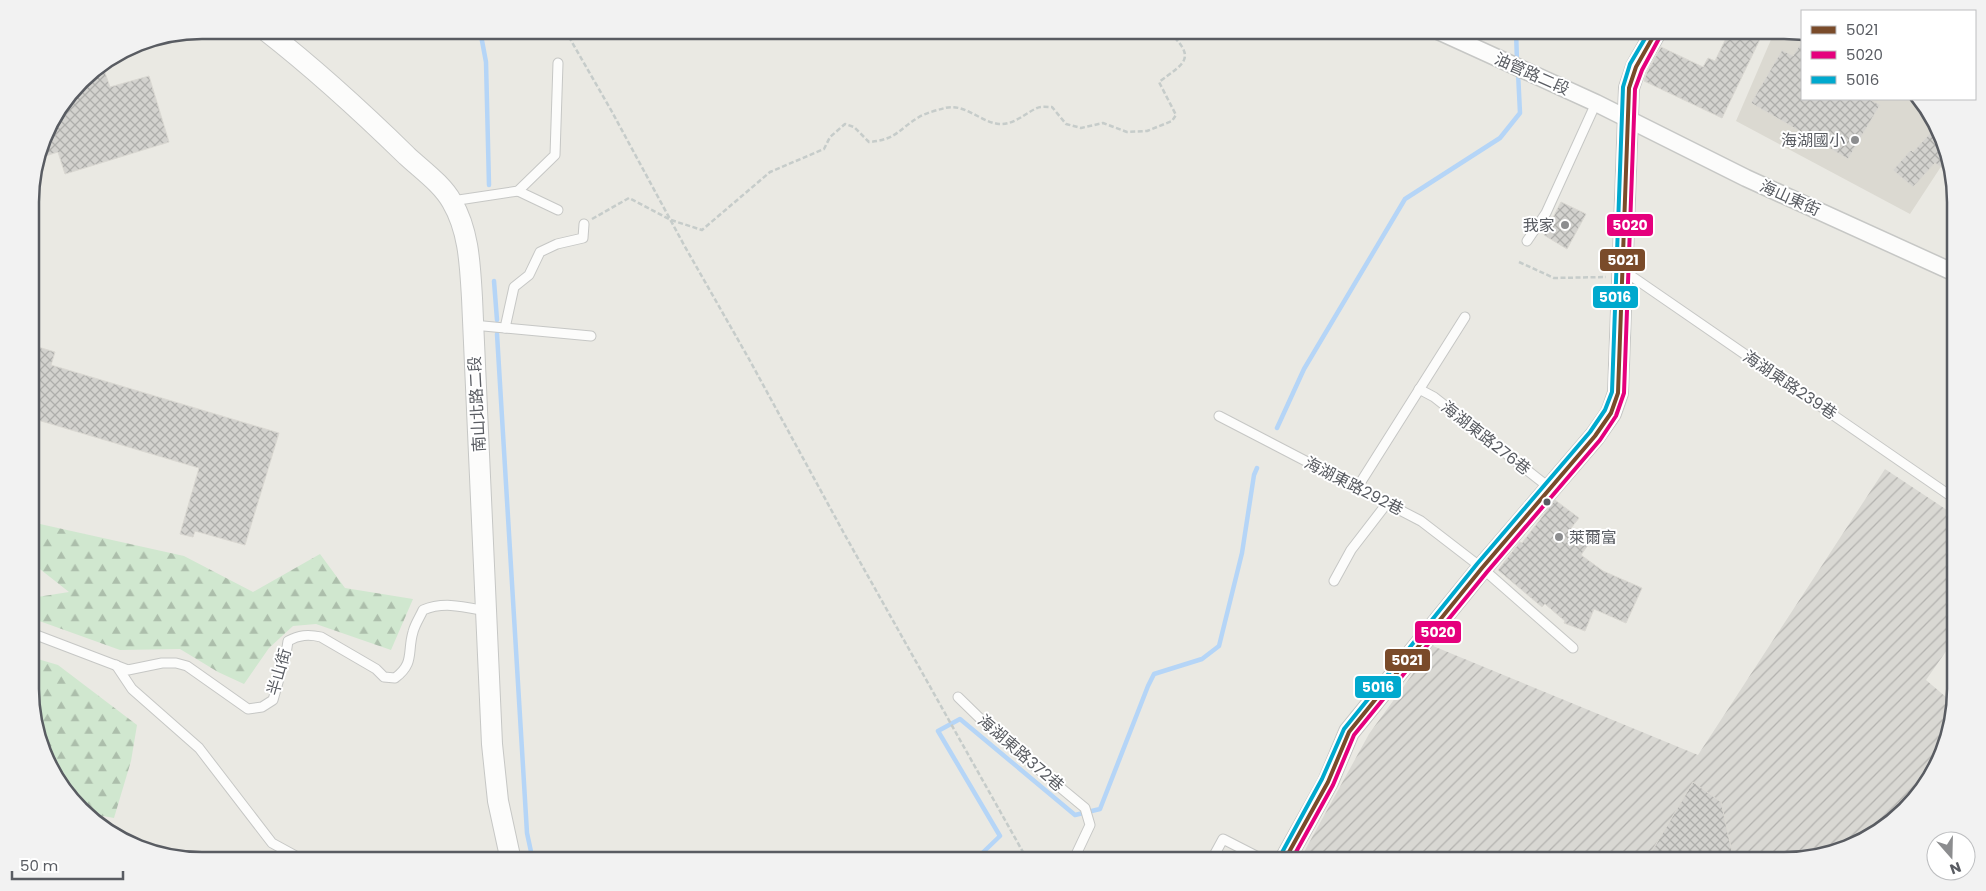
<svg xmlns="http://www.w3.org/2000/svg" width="1986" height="891" font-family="Poppins,'Noto Sans TC',sans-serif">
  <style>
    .industrial { fill: url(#industrial-furrows) }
    .education { fill: #dbd9d1 }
    .forest { fill: url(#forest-firs) }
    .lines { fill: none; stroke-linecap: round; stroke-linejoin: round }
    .stream { stroke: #b5d5f7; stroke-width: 4.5 }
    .building { fill: url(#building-cross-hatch); stroke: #dad8d2 }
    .service-casing { stroke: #c6c7c5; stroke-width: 11 }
    .minor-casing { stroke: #c6c7c5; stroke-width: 19 }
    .tertiary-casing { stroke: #c6c7c5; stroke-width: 22 }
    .path { stroke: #c6ccca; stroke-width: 2.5; stroke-dasharray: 5 2.5; stroke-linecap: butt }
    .service { stroke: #fcfcfb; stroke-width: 9 }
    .minor { stroke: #fcfcfb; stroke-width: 16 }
    .tertiary { stroke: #fcfcfb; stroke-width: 20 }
    .bus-1-casing { stroke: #fff; stroke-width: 8 }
    .bus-2-casing { stroke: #fff; stroke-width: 8 }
    .bus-3-casing { stroke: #fff; stroke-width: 8 }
    .bus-1 { stroke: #7a4b2a; stroke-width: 4 }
    .bus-2 { stroke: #e5007d; stroke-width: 4 }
    .bus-3 { stroke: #00a9ce; stroke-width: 4 }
    .poi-dot { fill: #8c8d8f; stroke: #fff; stroke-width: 2 }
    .bus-dot { fill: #595c62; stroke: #fff; stroke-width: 2 }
    .labels { text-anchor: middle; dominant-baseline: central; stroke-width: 4; stroke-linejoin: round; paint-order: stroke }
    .street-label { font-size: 16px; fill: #595c62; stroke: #fff }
    .poi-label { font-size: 16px; fill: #595c62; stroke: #fff; text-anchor: end }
    .rim { fill: none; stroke: #595c62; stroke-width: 2.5 }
    .line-badge { stroke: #fff; stroke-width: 2 }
    .badge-label { font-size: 14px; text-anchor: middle; font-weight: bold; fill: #fff }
  </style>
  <defs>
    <pattern id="industrial-furrows" width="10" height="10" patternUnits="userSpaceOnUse" patternTransform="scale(1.25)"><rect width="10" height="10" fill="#d9d8d3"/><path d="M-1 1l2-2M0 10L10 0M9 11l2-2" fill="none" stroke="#b3b2af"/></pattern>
    <pattern id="forest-firs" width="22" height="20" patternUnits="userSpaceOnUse" patternTransform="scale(1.25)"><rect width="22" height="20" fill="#d0e7cf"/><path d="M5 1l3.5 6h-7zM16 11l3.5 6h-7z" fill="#acbeab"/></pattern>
    <pattern id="building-cross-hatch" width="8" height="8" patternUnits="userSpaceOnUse" patternTransform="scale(1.25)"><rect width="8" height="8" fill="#d3d2ce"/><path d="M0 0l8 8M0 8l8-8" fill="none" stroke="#aeaeab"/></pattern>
  </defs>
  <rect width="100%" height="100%" fill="#eae9e3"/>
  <polygon class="industrial" points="1885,469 1956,516 1956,637 1926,680 1953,703 1943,755 1920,794 1880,832 1795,861 1299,861 1369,734 1433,646 1698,755"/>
  <polygon class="education" points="1766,30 1785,30 1802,34 1802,99 1921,99 1946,159 1910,214 1736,121 1773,35"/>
  <g class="forest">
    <polygon points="31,522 184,556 253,592 320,554 345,588 413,599 391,650 316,624 293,626 269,648 244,684 218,672 180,649 120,650 31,618 31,598 69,592 31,562"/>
    <polygon points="31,657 58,665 137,725 131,761 114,818 92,814 65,794 32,712"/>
  </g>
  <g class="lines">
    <g class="stream">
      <polyline points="480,30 486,62 489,185"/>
      <polyline points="1516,30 1517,62"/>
      <polyline points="494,281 497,320"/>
      <polyline points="497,334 527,833 533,861"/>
      <polyline points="1277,428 1304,369 1405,199 1500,138 1520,113 1518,72"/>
      <polyline points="974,861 1000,836 938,731 960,719 1075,815 1100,809 1148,686 1154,674 1202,659 1219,646 1242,553 1254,475 1257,468"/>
    </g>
  </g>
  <g class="building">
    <polygon points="1730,30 1756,30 1763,33 1722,118 1644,81 1647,72 1661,47 1703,67 1708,58 1715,61"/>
    <polygon points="1802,41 1802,99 1869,99 1880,105 1848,159 1751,103 1782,50 1793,56"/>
    <polygon points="102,64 110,87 149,76 169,142 65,174 58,152 39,158 48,126 88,73"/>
    <polygon points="1934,129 1953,175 1935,163 1913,187 1893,170 1911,150 1913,152"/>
    <polygon points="1561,202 1586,214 1567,249 1544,235"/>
    <polygon points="31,345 55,352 51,365 279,433 245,545 195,531 193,537 180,534 199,468 31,418"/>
    <polygon points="1555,500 1579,518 1571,528 1590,542 1581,555 1603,571 1642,588 1626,623 1594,609 1585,631 1564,623 1565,621 1545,604 1542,607 1498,570 1520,542 1522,543"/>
    <polygon points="1693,782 1721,802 1734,861 1646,861"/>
  </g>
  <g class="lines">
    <defs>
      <g id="service">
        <polyline points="518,191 558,210"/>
        <polyline points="452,201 518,191 555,155 558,63"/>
        <polyline points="1527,241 1546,213 1596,103"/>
        <polyline points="1624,271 1955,499"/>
        <polyline points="473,325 591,336"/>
        <polyline points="505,328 514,287 529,275 540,252 557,244 583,238 584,224"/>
        <polyline points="1419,389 1434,397 1551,489"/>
        <polyline points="1219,416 1421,521 1482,568 1573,648"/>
        <polyline points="1357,488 1465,317"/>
        <polyline points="1334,581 1351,550 1388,502"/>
        <path d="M 31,633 L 128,670 L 162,663 L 176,663 L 187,666 L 248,709 L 262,707 L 273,700 L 286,654 L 288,641 C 299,635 308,634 321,637 L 376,669 L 384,677 L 395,678 C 415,663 407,652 413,632 C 415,624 420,617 423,610 C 444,601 465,607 486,611"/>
        <polyline points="116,665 132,689 199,748 272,843 305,861"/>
        <polyline points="958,697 997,735 1085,808 1090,825 1073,861"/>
        <polyline points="1211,861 1223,839 1266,861"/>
      </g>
      <polyline id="minor" points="1436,30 1596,103 1746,178 1955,273"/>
      <g id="tertiary">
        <path d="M 265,30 C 315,69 362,112 407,156 C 422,170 442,184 452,202 C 469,231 470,265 472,298 L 492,744 L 498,801 L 511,861"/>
        <polyline points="1284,861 1328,782 1349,732 1482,568 1595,436 1611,413 1618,393 1629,88 1636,67 1657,30"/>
      </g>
    </defs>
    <use href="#service" class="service-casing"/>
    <use href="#minor" class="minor-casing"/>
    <use href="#tertiary" class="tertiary-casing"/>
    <g class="path">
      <polyline points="565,30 611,110 684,245 749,359 846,537 1028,861"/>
      <path d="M 592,219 L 629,198 L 671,220 L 702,230 L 770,172 L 824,149 L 830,137 L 845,124 L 854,127 L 869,142 C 896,140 899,129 919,117 C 926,113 937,110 945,108 C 965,103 980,122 999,124 C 1014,125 1024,114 1037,108 C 1041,106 1047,107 1052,107 L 1066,124 L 1081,128 L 1103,123 L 1127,132 L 1147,131 L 1172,121 L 1176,115 L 1159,82 C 1186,62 1197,58 1167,30"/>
      <polyline points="1519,262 1554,278 1606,277"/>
    </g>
    <use href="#service" class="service"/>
    <use href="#minor" class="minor"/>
    <use href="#tertiary" class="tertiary"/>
    <defs>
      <polyline id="bus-1" points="1284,861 1328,782 1349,732 1482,568 1595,436 1611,413 1618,393 1629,88 1636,67 1657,30"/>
      <polyline id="bus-2" points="1291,861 1333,785 1354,735 1487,572 1600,440 1616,416 1624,393 1635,89 1642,70 1662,33"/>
      <polyline id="bus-3" points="1279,858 1322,779 1344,729 1477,564 1590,432 1605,410 1612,392 1623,87 1630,64 1650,30"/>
    </defs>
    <use href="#bus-1" class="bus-1-casing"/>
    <use href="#bus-2" class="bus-2-casing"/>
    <use href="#bus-3" class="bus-3-casing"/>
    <use href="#bus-1" class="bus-1"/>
    <use href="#bus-2" class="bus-2"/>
    <use href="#bus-3" class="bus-3"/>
  </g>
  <g class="poi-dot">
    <circle cx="1855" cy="140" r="5"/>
    <circle cx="1565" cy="225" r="5"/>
    <circle cx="1559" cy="537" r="5"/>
  </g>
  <circle class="bus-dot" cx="1547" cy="502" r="4.5"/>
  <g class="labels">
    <g class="street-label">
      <text transform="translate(1532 74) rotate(24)">油管路二段</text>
      <text transform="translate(1790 198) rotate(24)">海山東街</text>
      <text transform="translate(1790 385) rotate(34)">海湖東路239巷</text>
      <text transform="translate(477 404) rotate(-93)">南山北路二段</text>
      <text transform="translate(1486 438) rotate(38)">海湖東路276巷</text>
      <text transform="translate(1354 486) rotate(27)">海湖東路292巷</text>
      <text transform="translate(279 672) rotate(-74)">半山街</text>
      <text transform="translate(1021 753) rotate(41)">海湖東路372巷</text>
    </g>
    <g class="poi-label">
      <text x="1845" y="140">海湖國小</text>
      <text x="1555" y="225">我家</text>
      <text x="1569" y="537" text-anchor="start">萊爾富</text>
    </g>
  </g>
  <path d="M0 0H1986V891H0ZM202 39H1784A163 163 0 0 1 1947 202V689A163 163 0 0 1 1784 852H202A163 163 0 0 1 39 689V202A163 163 0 0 1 202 39Z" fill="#f2f2f2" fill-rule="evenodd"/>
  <path class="rim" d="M202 39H1784A163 163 0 0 1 1947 202V689A163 163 0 0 1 1784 852H202A163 163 0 0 1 39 689V202A163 163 0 0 1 202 39Z"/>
  <g class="line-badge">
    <rect x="1606" y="213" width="48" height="24" rx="5" fill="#e5007d"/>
    <rect x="1599" y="248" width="47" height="24" rx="5" fill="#7a4b2a"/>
    <rect x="1592" y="285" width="47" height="24" rx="5" fill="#00a9ce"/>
    <rect x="1414" y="620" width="48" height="24" rx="5" fill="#e5007d"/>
    <rect x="1384" y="648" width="47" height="24" rx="5" fill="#7a4b2a"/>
    <rect x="1354" y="675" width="48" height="24" rx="5" fill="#00a9ce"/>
  </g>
  <g class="badge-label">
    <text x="1630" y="230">5020</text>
    <text x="1623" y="265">5021</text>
    <text x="1615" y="302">5016</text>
    <text x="1438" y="637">5020</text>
    <text x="1407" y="665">5021</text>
    <text x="1378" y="692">5016</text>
  </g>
  <rect x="1801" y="10" width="175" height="90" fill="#ffffff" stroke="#bdbec0"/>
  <rect x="1811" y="26" width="25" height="8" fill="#7a4b2a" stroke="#bdbec0"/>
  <text x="1846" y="35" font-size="15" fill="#595c62">5021</text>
  <rect x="1811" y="51" width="25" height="8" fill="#e5007d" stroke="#bdbec0"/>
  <text x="1846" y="60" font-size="15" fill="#595c62">5020</text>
  <rect x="1811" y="76" width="25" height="8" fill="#00a9ce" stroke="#bdbec0"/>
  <text x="1846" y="85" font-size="15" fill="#595c62">5016</text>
  <g transform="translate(1951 856) rotate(160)"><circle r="24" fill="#ffffff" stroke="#bdbec0"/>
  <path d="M0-4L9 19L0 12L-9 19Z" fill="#8c8d8f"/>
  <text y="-8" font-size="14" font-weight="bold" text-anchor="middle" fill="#595c62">N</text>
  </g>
  <path d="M12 871v8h111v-8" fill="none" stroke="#595c62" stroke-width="2.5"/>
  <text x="20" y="871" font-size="15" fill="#595c62" stroke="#ffffff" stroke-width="4" paint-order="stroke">50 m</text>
</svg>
